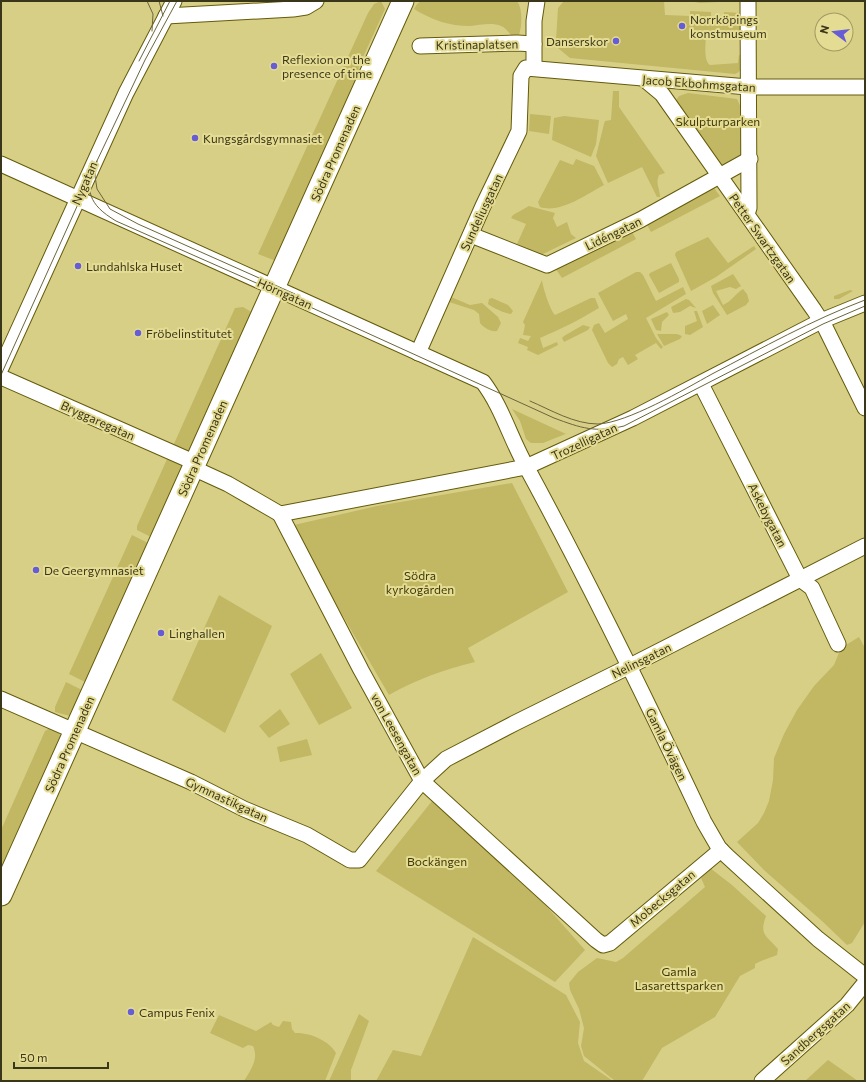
<svg xmlns="http://www.w3.org/2000/svg" width="866" height="1082" font-family="Commissioner,sans-serif">
  <style>
    .green { fill: #c2b763 }
    .lines { fill: none; stroke-linecap: round; stroke-linejoin: round }
    .minor-casing { stroke: #645a0a; stroke-width: 17 }
    .secondary-casing { stroke: #645a0a; stroke-width: 23 }
    .minor { stroke: #fff; stroke-width: 15 }
    .secondary { stroke: #fff; stroke-width: 21 }
    .tram { stroke: #6b653b; stroke-width: 1 }
    .poi-dot { fill: #655cd6; stroke: #e5dc93; stroke-width: 1.5 }
    .labels { text-anchor: middle; dominant-baseline: central; stroke-width: 4; stroke-linejoin: round; paint-order: stroke }
    .poi-label { font-size: 12px; fill: #3a3619; stroke: #e5dc93; text-anchor: start }
    .street-label { font-size: 12px; fill: #3a3619; stroke: #e5dc93 }
    .park-label { font-size: 12px; fill: #3e3807; stroke: #e5dc93 }
  </style>
  <rect width="100%" height="100%" fill="#d8cf87"/>
  <g class="green">
    <polygon points="381,1 385,9 359,66 356,87 276,261 258,254 368,13 374,4"/>
    <path d="M 421,1 L 517,1 C 523,9 522,26 519,35 L 515,37 C 509,35 507,28 501,26 C 493,22 479,25 470,26 C 449,26 432,20 414,9 L 417,4 Z"/>
    <path d="M 564,1 L 664,1 L 665,15 L 690,16 L 690,11 L 711,12 L 711,16 L 724,16 L 724,12 L 740,13 L 742,16 L 741,41 L 727,33 L 706,34 C 706,42 703,60 710,65 L 738,63 L 739,55 L 743,56 C 743,64 743,71 735,74 L 570,58 L 558,48 L 556,40 L 558,8 Z"/>
    <polygon points="689,1 740,1 700,3"/>
    <path d="M 613,91 L 619,91 L 619,107 L 665,173 L 659,175 C 655,184 660,188 660,197 L 657,197 L 642,167 L 608,183 L 596,156 L 604,124 L 605,121 L 611,120 Z"/>
    <polygon points="688,93 737,99 742,110 742,153 738,159 726,167 719,165 678,106 676,100 679,96"/>
    <polygon points="530,114 551,116 549,134 529,131"/>
    <polygon points="564,116 599,120 596,144 591,157 552,140 554,118"/>
    <path d="M 576,159 L 594,166 L 604,185 C 587,194 560,214 540,207 L 538,202 L 560,160 L 573,165 Z"/>
    <polygon points="714,188 720,196 651,232 646,223"/>
    <polygon points="529,206 555,213 553,218 557,227 567,222 571,234 576,238 541,255 517,244 526,224 511,218 513,215"/>
    <polygon points="631,230 636,239 562,278 555,268"/>
    <polygon points="708,237 728,263 754,246 756,249 716,277 691,291 675,255 676,252"/>
    <polygon points="671,263 679,279 679,282 659,293 649,275 650,273"/>
    <polygon points="636,272 640,272 643,275 656,301 683,287 686,294 646,318 656,338 663,347 661,349 656,343 635,355 638,359 628,365 623,357 619,359 617,364 612,367 608,363 592,330 594,325 599,323 605,333 628,319 626,314 613,321 598,293"/>
    <path d="M 733,274 L 741,286 L 736,289 L 730,287 L 716,291 L 723,305 C 732,301 736,293 743,289 L 747,294 L 749,301 L 746,305 L 727,315 L 713,293 L 711,286 Z"/>
    <path d="M 542,280 C 543,288 550,310 555,315 L 591,298 L 595,298 L 599,308 C 579,320 561,329 540,338 L 543,348 L 557,342 L 558,345 L 538,355 L 527,350 L 528,347 L 518,343 L 520,338 L 528,341 L 531,336 L 523,335 L 525,325 L 523,322 Z"/>
    <polygon points="850,290 853,291 839,299 834,299 834,296"/>
    <path d="M 451,297 L 470,305 L 482,303 L 498,317 L 501,323 L 497,331 C 491,332 484,328 480,323 L 479,314 L 474,310 L 449,302 Z"/>
    <path d="M 492,298 L 508,305 L 513,311 L 511,314 C 504,313 493,308 488,304 L 489,299 Z"/>
    <polygon points="686,299 689,300 696,308 690,306 680,312 673,313 671,307"/>
    <polygon points="713,305 720,315 707,324 702,311"/>
    <polygon points="243,307 253,313 189,454 173,446 235,308"/>
    <polygon points="694,311 697,311 703,327 690,335 685,334 685,326 697,321"/>
    <polygon points="667,312 669,315 662,322 661,331 656,330 651,319"/>
    <polygon points="583,325 590,327 588,330 564,342 562,338 564,336"/>
    <polygon points="657,334 677,334 682,336 680,339 664,346"/>
    <polygon points="512,409 566,434 568,433 543,443 531,443 526,439 520,421"/>
    <polygon points="168,457 184,464 151,537 137,530 137,526"/>
    <path d="M 512,483 L 568,592 L 468,648 L 475,662 C 443,670 417,679 389,695 L 333,599 L 294,525 L 377,506 Z"/>
    <polygon points="132,535 148,543 85,682 69,674"/>
    <polygon points="219,595 272,626 225,733 172,700"/>
    <polygon points="859,637 865,648 865,922 852,943 847,945 822,921 765,871 737,842 758,823 764,813 769,801 773,780 774,758 784,734 797,710 814,686 834,665 841,648"/>
    <polygon points="321,653 352,708 319,725 290,674"/>
    <polygon points="66,682 82,690 70,716 55,712 55,707"/>
    <polygon points="280,709 290,724 269,738 259,726"/>
    <polygon points="50,728 59,733 61,737 1,872 1,830 45,731"/>
    <polygon points="307,739 312,755 280,762 277,747"/>
    <polygon points="432,801 540,899 585,950 555,982 376,871"/>
    <path d="M 710,868 L 732,885 L 766,916 C 759,935 766,935 778,949 L 777,955 C 770,958 762,960 755,964 L 755,968 L 740,976 L 715,1017 L 662,1048 L 642,1081 L 615,1081 L 584,1056 L 581,1046 L 584,1028 L 579,1009 L 570,990 L 569,983 L 578,972 L 597,958 L 616,962 L 623,958 L 705,887 L 701,878 Z"/>
    <polygon points="473,937 566,995 580,1022 578,1043 584,1061 613,1081 376,1081 393,1050 421,1056"/>
    <polygon points="359,1014 369,1021 351,1070 351,1081 329,1081"/>
    <path d="M 219,1015 L 256,1031 L 271,1022 L 273,1025 L 279,1027 L 283,1021 L 291,1022 L 292,1029 L 295,1033 C 309,1032 330,1041 336,1053 L 325,1081 L 244,1081 C 251,1069 259,1059 253,1046 L 248,1045 L 243,1048 L 210,1033 Z"/>
    <polygon points="828,1060 858,1081 805,1081"/>
  </g>
  <g class="lines">
    <defs>
      <g id="minor">
        <polyline points="166,16 293,9 306,7 316,1"/>
        <polyline points="420,46 517,43 534,44"/>
        <polyline points="534,68 534,21 537,1"/>
        <polyline points="644,79 662,94 814,310 825,327 865,408"/>
        <path d="M 1,164 L 483,382 C 502,407 511,440 527,468 C 590,584 648,703 704,822 L 719,848 L 727,856 L 818,939 L 865,976"/>
        <polyline points="747,214 749,208 748,1"/>
        <polyline points="471,235 547,265 640,220 750,159"/>
        <polyline points="418,353 483,206 519,131 521,76 526,68 748,87 865,87"/>
        <polyline points="1,368 126,93 174,1"/>
        <polyline points="1,377 196,463"/>
        <polyline points="701,384 800,579 812,588 838,644"/>
        <polyline points="193,468 228,484 280,514"/>
        <polyline points="280,514 361,670 422,781 596,940 603,945 610,943 721,850"/>
        <polyline points="280,514 526,467 633,418 821,321 865,303"/>
        <polyline points="1,699 191,782 244,809 307,835 350,860 359,860 422,781 446,759 515,723 628,667 865,546"/>
        <polyline points="762,1081 847,1005 865,983"/>
      </g>
      <polyline id="secondary" points="1,895 403,1"/>
    </defs>
    <use href="#minor" class="minor-casing"/>
    <use href="#secondary" class="secondary-casing"/>
    <use href="#minor" class="minor"/>
    <use href="#secondary" class="secondary"/>
    <g class="tram">
      <polyline points="147,1 153,14 152,31"/>
      <polyline points="159,1 163,16"/>
      <polyline points="139,61 170,1"/>
      <path d="M 92,161 C 86,192 88,204 116,221 L 297,301 L 554,418 C 581,428 595,433 624,426 L 823,324 L 865,306"/>
      <polyline points="97,161 95,176 97,189 110,209 138,224 295,294"/>
      <polyline points="95,165 145,60 177,1"/>
      <polyline points="1,375 88,182"/>
      <path d="M 530,401 C 551,410 574,424 598,424 C 627,423 685,389 712,374 C 762,348 812,320 865,300"/>
    </g>
  </g>
  <g class="poi-dot">
    <circle cx="682" cy="26" r="4"/>
    <circle cx="616" cy="41" r="4"/>
    <circle cx="274" cy="66" r="4"/>
    <circle cx="195" cy="138" r="4"/>
    <circle cx="78" cy="266" r="4"/>
    <circle cx="138" cy="333" r="4"/>
    <circle cx="36" cy="570" r="4"/>
    <circle cx="161" cy="633" r="4"/>
    <circle cx="131" cy="1012" r="4"/>
  </g>
  <g class="labels">
    <g class="poi-label">
      <text x="690" y="19">Norrköpings<tspan x="690" dy="14">konstmuseum</tspan></text>
      <text x="608" y="41" text-anchor="end">Danserskor</text>
      <text x="282" y="59">Reflexion on the<tspan x="282" dy="14">presence of time</tspan></text>
      <text x="203" y="138">Kungsgårdsgymnasiet</text>
      <text x="86" y="266">Lundahlska Huset</text>
      <text x="146" y="333">Fröbelinstitutet</text>
      <text x="44" y="570">De Geergymnasiet</text>
      <text x="169" y="633">Linghallen</text>
      <text x="139" y="1012">Campus Fenix</text>
    </g>
    <g class="street-label">
      <text transform="translate(477 44) rotate(-1)">Kristinaplatsen</text>
      <text transform="translate(699 83) rotate(4)">Jacob Ekbohmsgatan</text>
      <text transform="translate(335 153) rotate(-66)">Södra Promenaden</text>
      <text transform="translate(84 183) rotate(-66)">Nygatan</text>
      <text transform="translate(481 212) rotate(-65)">Sundeliusgatan</text>
      <text transform="translate(613 233) rotate(-26)">Lidéngatan</text>
      <text transform="translate(763 238) rotate(55)">Petter Swartzgatan</text>
      <text transform="translate(285 293) rotate(24)">Hörngatan</text>
      <text transform="translate(98 420) rotate(24)">Bryggaregatan</text>
      <text transform="translate(584 441) rotate(-25)">Trozelligatan</text>
      <text transform="translate(202 448) rotate(-66)">Södra Promenaden</text>
      <text transform="translate(768 515) rotate(63)">Askebygatan</text>
      <text transform="translate(641 660) rotate(-26)">Nelinsgatan</text>
      <text transform="translate(397 734) rotate(61)">von Leesengatan</text>
      <text transform="translate(69 744) rotate(-66)">Södra Promenaden</text>
      <text transform="translate(667 744) rotate(64)">Gamla Övägen</text>
      <text transform="translate(227 799) rotate(25)">Gymnastikgatan</text>
      <text transform="translate(662 898) rotate(-40)">Mobecksgatan</text>
      <text transform="translate(815 1033) rotate(-42)">Sandbergsgatan</text>
    </g>
    <g class="park-label">
      <text x="718" y="121">Skulpturparken</text>
      <text x="420" y="575">Södra<tspan x="420" dy="14">kyrkogården</tspan></text>
      <text x="437" y="861">Bockängen</text>
      <text x="679" y="971">Gamla<tspan x="679" dy="14">Lasarettsparken</tspan></text>
    </g>
  </g>
  <rect width="866" height="1082" fill="none" stroke="#3a3619" stroke-width="4"/>
  <g transform="translate(834 32) rotate(285)"><circle r="19" fill="#e5dc93" stroke="#a19a62"/>
  <path d="M0-3L7 15L0 10L-7 15Z" fill="#655cd6"/>
  <text y="-6" font-size="11" font-weight="bold" text-anchor="middle" fill="#3a3619">N</text>
  </g>
  <path d="M14 1062v6h94v-6" fill="none" stroke="#3a3619" stroke-width="2"/>
  <text x="20" y="1062" font-size="12" fill="#3a3619" stroke="#e5dc93" stroke-width="3" paint-order="stroke">50 m</text>
</svg>
